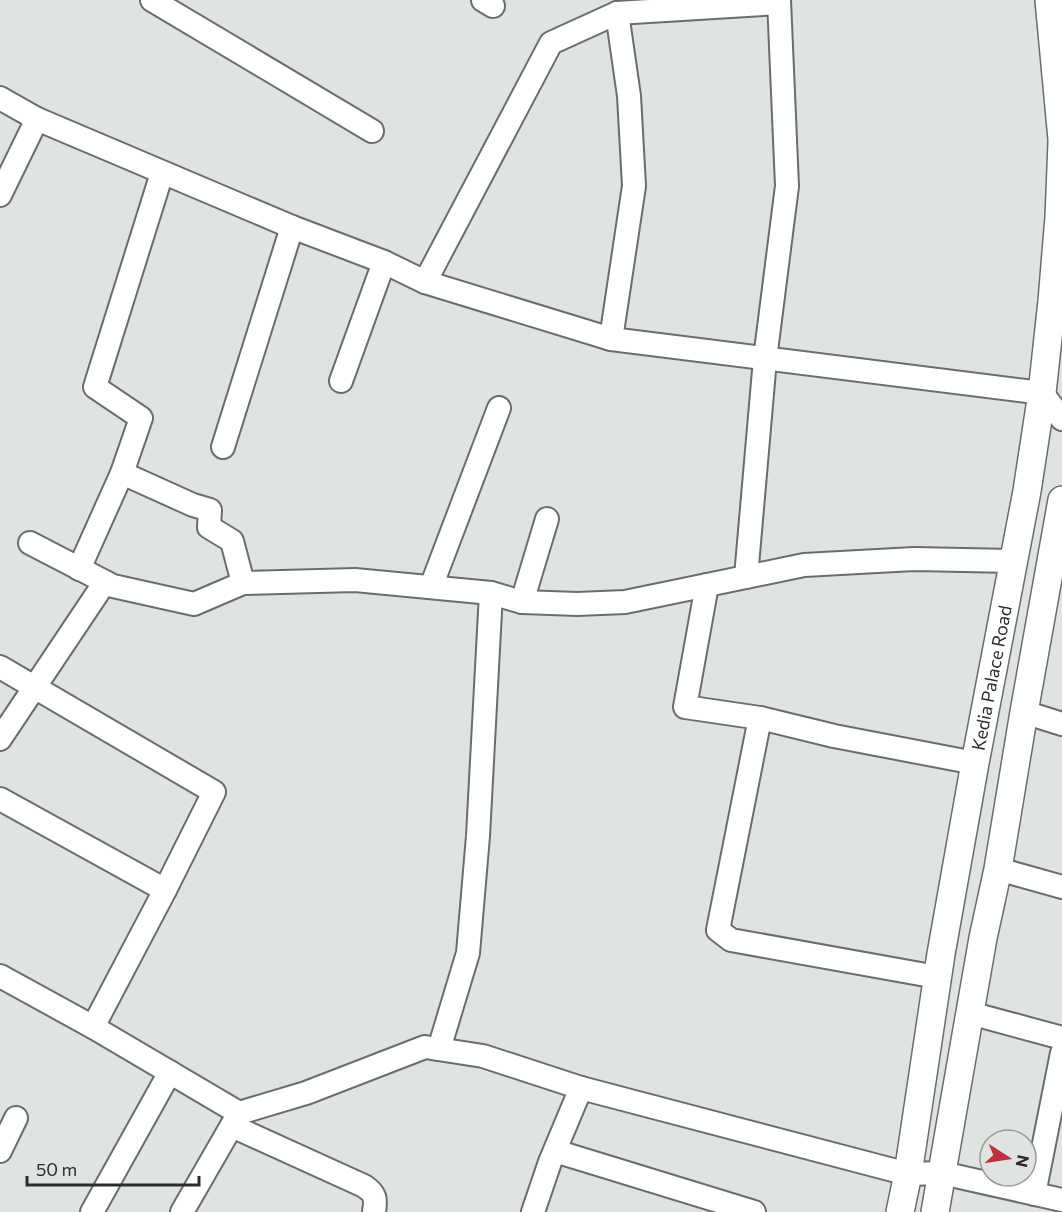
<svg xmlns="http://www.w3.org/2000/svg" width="1062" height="1212" font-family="Commissioner,sans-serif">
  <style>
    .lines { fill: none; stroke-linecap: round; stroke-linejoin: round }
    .minor-casing { stroke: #6a6e6b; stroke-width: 26 }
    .tertiary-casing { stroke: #6a6e6b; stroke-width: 30 }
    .minor { stroke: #fff; stroke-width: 22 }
    .tertiary { stroke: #fff; stroke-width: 27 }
    .labels { text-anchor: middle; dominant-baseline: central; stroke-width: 6; stroke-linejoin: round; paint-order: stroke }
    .street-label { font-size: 18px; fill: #2b2c2b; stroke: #e0e4e0 }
  </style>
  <rect width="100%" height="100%" fill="#e0e4e0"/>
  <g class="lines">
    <defs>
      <g id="minor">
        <polyline points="152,0 372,131"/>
        <polyline points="483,0 493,6"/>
        <polyline points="0,98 37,119 292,227 384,262 425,282 611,339 1042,393 1062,419"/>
        <polyline points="0,195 37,119"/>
        <polyline points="425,282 551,43 617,13 779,3"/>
        <polyline points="611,339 634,186 629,96 617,13"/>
        <polyline points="341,381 384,262"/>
        <polyline points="223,447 292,227"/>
        <polyline points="122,473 193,505 210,510 209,527 232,541 243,583"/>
        <polyline points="30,543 113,586 194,604 243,583 355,580 491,593 522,602 577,604 625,602 804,565 914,559 1013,561"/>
        <polyline points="79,569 122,473 141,418 95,387 162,173"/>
        <polyline points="746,577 765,359 787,186 779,0"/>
        <polyline points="707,585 685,707 760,718 834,736 975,763"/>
        <polyline points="431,587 499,408"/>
        <polyline points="522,602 547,519"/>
        <polyline points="0,667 214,792 165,890 93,1027"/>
        <polyline points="1024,712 1062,724"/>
        <polyline points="760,718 718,930 731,940 937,977"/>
        <polyline points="0,739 105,582"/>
        <polyline points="0,799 165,890"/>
        <polyline points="998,869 1062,887"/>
        <polyline points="0,976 93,1027 239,1113"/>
        <polyline points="970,1013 1062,1038"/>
        <polyline points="439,1049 468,953 478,836 491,593"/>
        <path d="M 232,1126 L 364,1186 C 376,1194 376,1199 374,1212"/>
        <polyline points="0,1151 16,1118"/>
        <polyline points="555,1151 754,1212"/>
        <polyline points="1034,1194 1062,1053"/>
        <polyline points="92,1212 170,1072"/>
        <polyline points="182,1212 239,1113 306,1093 425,1047 483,1056 581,1088 908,1174 942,1173 1062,1200"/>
        <polyline points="533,1212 550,1162 581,1088"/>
      </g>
      <g id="tertiary">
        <polyline points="1049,0 1062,139"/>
        <path id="s1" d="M 900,1212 L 908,1174 L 941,954 L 975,763 L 1027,491 L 1042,393 L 1052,301 L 1059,217 L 1062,143"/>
        <polyline points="935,1212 983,938 998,869 1024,712 1062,500"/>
      </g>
    </defs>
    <use href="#minor" class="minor-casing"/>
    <use href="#tertiary" class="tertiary-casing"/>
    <use href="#minor" class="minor"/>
    <use href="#tertiary" class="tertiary"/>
  </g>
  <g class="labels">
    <g class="street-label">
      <text stroke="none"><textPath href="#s1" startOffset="542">Kedia Palace Road</textPath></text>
    </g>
  </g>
  <g transform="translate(1008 1158) rotate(102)"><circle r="28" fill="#e0e4e0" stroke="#989a98" stroke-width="1.5"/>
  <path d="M0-4.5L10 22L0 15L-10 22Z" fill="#c0303e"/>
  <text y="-9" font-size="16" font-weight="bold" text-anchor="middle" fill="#2b2c2b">N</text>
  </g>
  <path d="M27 1176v9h172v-9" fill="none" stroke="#2b2c2b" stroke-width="3"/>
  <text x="36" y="1176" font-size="18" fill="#2b2c2b" stroke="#e0e4e0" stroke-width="4.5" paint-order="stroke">50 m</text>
</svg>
